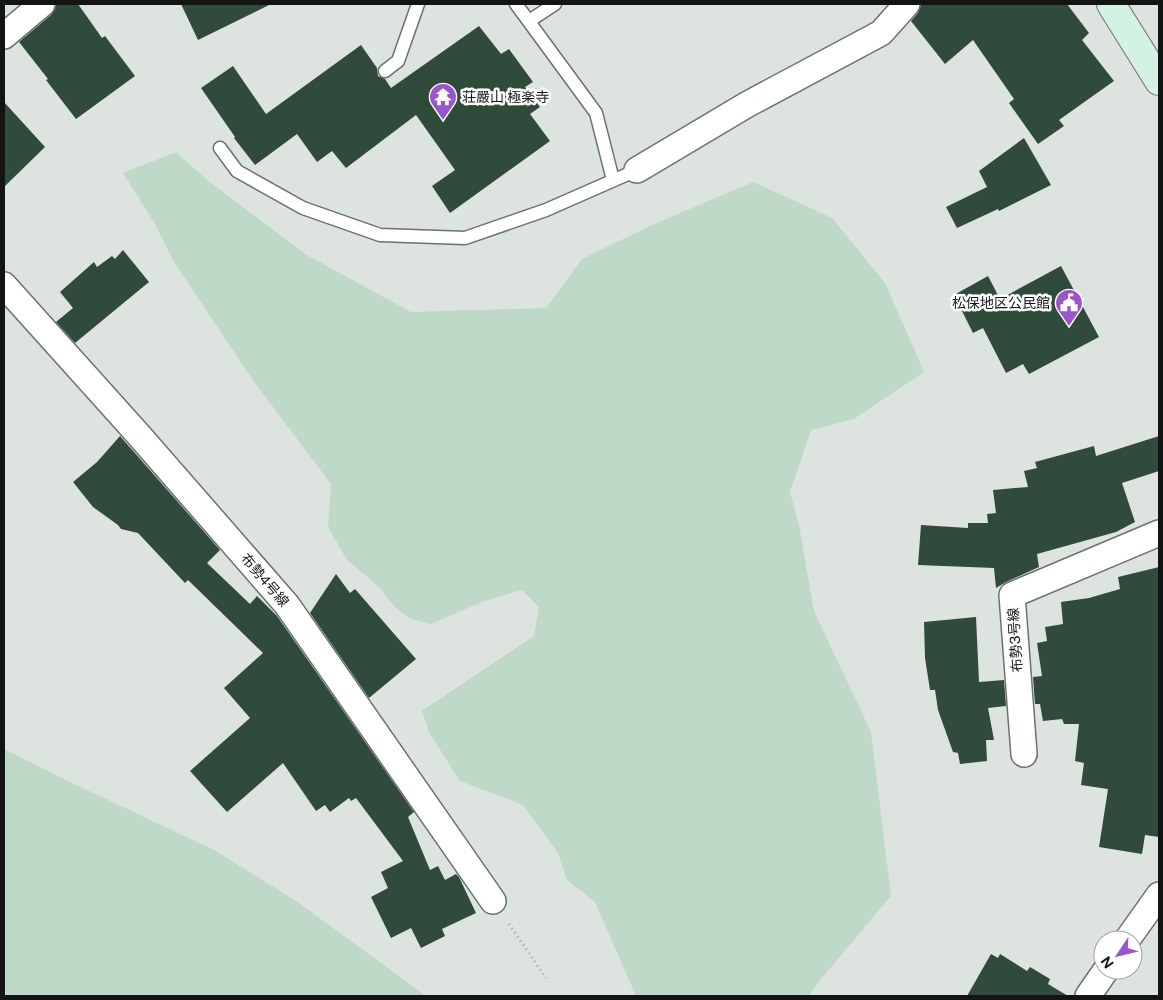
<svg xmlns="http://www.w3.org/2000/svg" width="1163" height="1000" font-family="'Public Sans','Noto Sans JP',sans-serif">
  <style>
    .green { fill: #bfd9c8 }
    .building { fill: #304b3b }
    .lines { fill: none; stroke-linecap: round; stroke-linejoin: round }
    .service-casing { stroke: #6c716e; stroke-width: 15 }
    .minor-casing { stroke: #6c716e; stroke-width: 28 }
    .secondary-casing { stroke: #6c716e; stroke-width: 30 }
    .path { stroke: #9fa3a0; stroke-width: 3; stroke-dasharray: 1 4; stroke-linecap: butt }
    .service { stroke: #fff; stroke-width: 12 }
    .minor { stroke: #fff; stroke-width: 25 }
    .secondary { stroke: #d4f2e2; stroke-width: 28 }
    .labels { text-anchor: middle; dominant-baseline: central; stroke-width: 5; stroke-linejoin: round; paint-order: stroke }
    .poi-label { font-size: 14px; fill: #131514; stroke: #fff; text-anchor: start }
    .street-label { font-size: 14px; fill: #131514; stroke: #fff }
  </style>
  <rect width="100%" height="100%" fill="#dde3df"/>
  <g class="green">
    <polygon points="176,152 206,179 305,254 411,312 546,308 582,259 652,225 753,182 832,218 885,283 924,372 854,419 811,430 790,492 799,525 814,611 871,732 891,896 815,986 809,996 636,996 595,902 567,880 558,853 523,805 460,781 429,732 422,711 534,636 539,607 522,590 482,602 431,624 411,619 395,607 377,585 347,560 328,527 331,484 252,379 173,260 155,224 123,173"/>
    <polygon points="4,749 66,780 216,851 299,903 426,996 4,996"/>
  </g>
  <g class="building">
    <polygon points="56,4 78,4 102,38 105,36 135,76 76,119 46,80 48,79 19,42 51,15 55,9"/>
    <polygon points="181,4 271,4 198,40"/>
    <polygon points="921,4 1067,4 1089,33 1082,40 1114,81 1059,120 1064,126 1038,144 1009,103 1014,99 973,40 945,64 911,21 918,13"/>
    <polygon points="479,26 501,54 509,49 533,82 525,87 540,107 530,114 550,141 450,213 432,186 455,170 416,115 346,168 332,151 317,162 297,134 255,165 234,138 235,137 201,88 233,66 266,114 361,45 377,68 378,76 385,79 391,88"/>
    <polygon points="4,102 45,147 4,187"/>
    <polygon points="1024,138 1051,185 999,211 998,209 957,228 946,207 987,187 979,171"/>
    <polygon points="123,250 149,282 75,343 56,322 73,308 60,292 94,262 97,267 112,256 115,259"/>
    <polygon points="1061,266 1099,337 1029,374 1023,364 1006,373 983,328 973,333 954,295 988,276 1000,299"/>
    <polygon points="120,436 220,550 207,563 250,604 257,596 277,616 414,812 408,817 430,870 438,866 445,880 456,874 459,877 476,913 442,929 445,936 421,948 411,928 391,938 371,897 388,888 381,872 403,861 356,798 351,801 349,798 330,812 325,805 316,811 283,763 227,812 190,771 250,718 224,688 263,653 188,580 185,583 138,533 121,529 118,525 93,507 73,482 97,462"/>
    <polygon points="1159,436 1159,471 1122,483 1135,522 1116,532 1037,554 1039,567 1006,582 996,588 994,568 918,565 921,525 968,528 968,523 988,523 987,514 996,513 993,490 1028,487 1024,471 1037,468 1035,462 1094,446 1096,456"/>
    <polygon points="1159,567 1159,837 1145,835 1142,854 1099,847 1108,789 1081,785 1084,763 1075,761 1079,724 1064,724 1062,719 1043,721 1040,704 1035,704 1033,677 1042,676 1037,643 1047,641 1045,627 1063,624 1061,602 1089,598 1120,589 1118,577"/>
    <polygon points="336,574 350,593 355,589 416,659 369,698 310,613"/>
    <polygon points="976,617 979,682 1004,680 1006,706 988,708 994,740 986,740 987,761 960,764 958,753 953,752 938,710 935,690 930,690 925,658 924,622"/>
    <polygon points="991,954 998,958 1000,954 1027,971 1030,967 1050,979 1048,984 1068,996 967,996"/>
  </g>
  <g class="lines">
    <defs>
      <g id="service">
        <polyline points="516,4 596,113 613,180"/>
        <polyline points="529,21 555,4"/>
        <polyline points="385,71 398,61 418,4"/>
        <polyline points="220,148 237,171 303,208 380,235 465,238 546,210 637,170"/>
      </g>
      <g id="minor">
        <polyline points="4,36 42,4"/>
        <polyline points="637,170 748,104 881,33 907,4"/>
        <polyline points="4,285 137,433 287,605 493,901"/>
        <polyline points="1024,754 1012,595 1159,533"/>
        <polyline points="1127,940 1159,895"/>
        <polyline points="1088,996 1106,970"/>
      </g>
      <polyline id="secondary" points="1111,4 1159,81"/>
    </defs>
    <use href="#service" class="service-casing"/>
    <use href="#minor" class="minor-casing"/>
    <use href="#secondary" class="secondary-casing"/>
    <polyline class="path" points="509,924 546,978"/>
    <use href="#service" class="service"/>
    <use href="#minor" class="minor"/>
    <use href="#secondary" class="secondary"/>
  </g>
  <defs>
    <symbol id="temple-pin" viewBox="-11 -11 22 30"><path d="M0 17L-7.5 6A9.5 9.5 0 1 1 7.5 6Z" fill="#9956cb" stroke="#fff"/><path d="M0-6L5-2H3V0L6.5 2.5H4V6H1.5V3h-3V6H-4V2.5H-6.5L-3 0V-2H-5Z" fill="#fff"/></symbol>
    <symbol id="civic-pin" viewBox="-11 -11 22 30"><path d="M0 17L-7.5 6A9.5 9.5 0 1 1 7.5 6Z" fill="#9956cb" stroke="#fff"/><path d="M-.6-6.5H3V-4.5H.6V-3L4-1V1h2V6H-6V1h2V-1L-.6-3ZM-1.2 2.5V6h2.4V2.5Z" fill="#fff"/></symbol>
  </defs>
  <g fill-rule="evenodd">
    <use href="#temple-pin" x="427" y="81" width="32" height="43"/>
    <use href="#civic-pin" x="1053" y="287" width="32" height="43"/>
  </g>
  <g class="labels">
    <g class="poi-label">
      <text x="462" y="97">荘嚴山 極楽寺</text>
      <text x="1050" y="303" text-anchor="end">松保地区公民館</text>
    </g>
    <g class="street-label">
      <text transform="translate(265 580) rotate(49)">布勢4号線</text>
      <text transform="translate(1015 640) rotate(-94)">布勢3号線</text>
    </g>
  </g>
  <rect width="1163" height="1000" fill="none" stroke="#131514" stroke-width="10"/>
  <g transform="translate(1118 955) rotate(235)"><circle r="24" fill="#ffffff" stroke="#a1a1a1"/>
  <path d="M0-4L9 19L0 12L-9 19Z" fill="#9956cb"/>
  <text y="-8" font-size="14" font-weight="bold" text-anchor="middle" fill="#131514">N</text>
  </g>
</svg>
